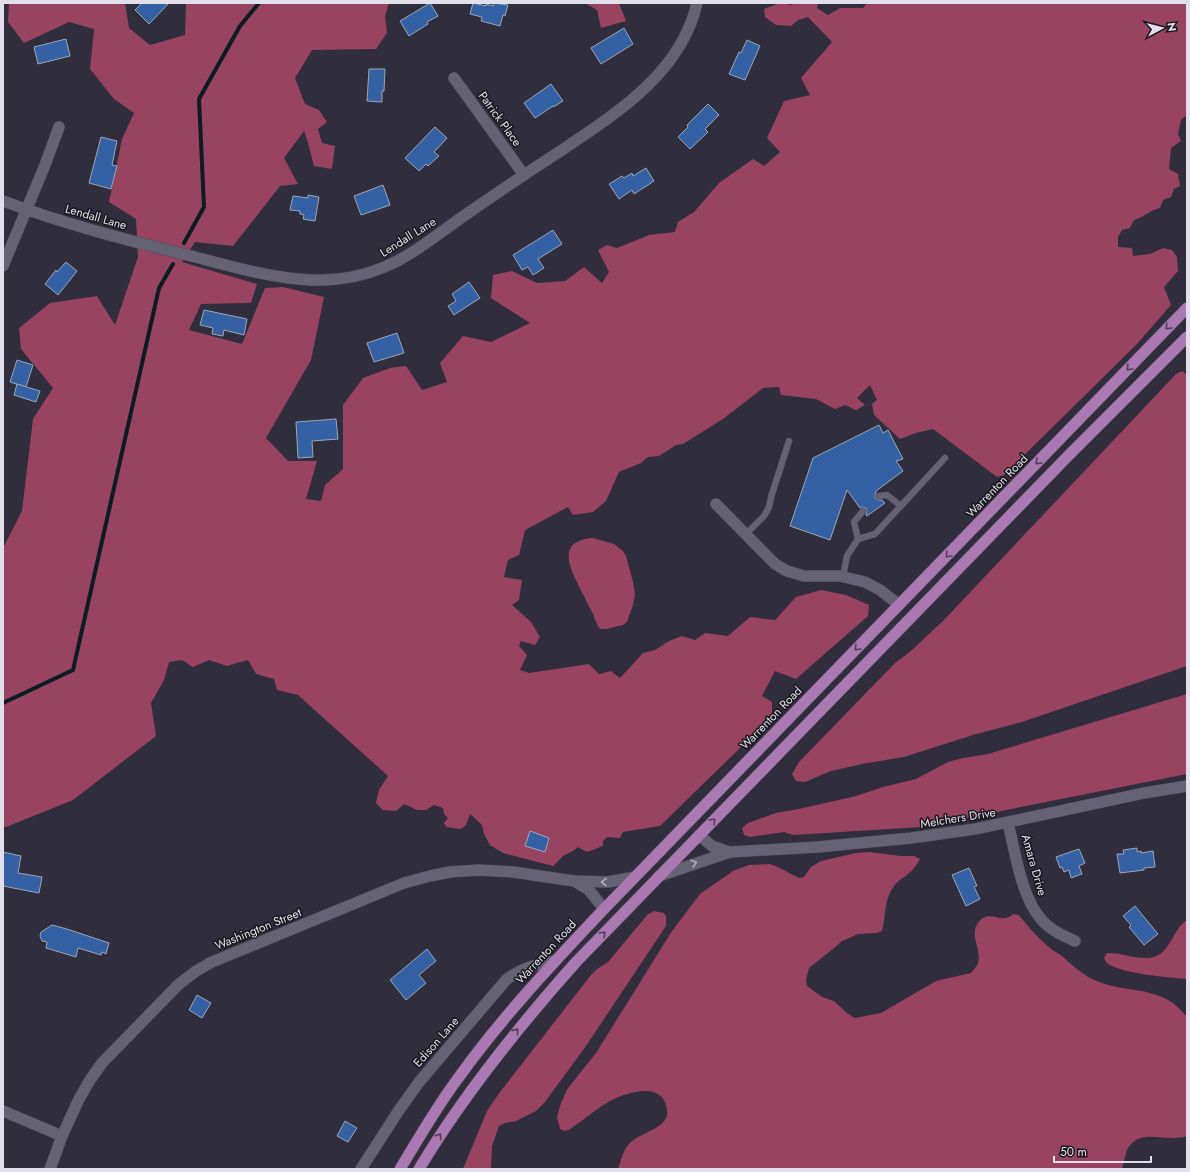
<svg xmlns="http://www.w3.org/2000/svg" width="1190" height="1172" font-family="Jost,sans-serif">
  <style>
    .forest { fill: #984360 }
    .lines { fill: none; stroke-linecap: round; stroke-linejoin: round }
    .stream { stroke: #0d1c22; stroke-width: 4 }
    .building { fill: #3461a3; stroke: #9da7b7 }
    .service-casing { stroke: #4c4a57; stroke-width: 7 }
    .minor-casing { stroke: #4c4a57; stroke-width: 12 }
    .tertiary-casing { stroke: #4c4a57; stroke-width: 12 }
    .primary-casing { stroke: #4c4a57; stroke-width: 12 }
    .service { stroke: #656373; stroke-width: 6 }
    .minor { stroke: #656373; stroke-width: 11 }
    .tertiary { stroke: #656373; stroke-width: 11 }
    .primary { stroke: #ab79b1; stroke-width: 11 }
    .oneway { stroke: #533e58 }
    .oneway2 { stroke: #afaeba }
    .labels { text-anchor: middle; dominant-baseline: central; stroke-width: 3; stroke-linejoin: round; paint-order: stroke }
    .street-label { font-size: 12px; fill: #e1e0ea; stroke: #18171d }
  </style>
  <rect width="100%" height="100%" fill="#302d3c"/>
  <g class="forest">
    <path d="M 9,3 L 125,3 L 129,28 L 150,45 L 185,35 L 186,3 L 389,3 L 385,16 L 387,33 L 376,49 L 312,50 L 295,78 L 305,104 L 319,110 L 327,122 L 318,129 L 322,143 L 335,146 L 332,169 L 314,166 L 308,143 L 304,131 L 284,158 L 298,184 L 280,186 L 233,246 L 195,242 L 182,262 L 257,284 L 251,303 L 201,304 L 189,330 L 242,344 L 265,288 L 283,287 L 324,297 L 311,360 L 266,438 L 288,461 L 317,461 L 306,499 L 321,501 L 325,485 L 343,469 L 343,405 L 363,378 L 390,368 L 406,366 L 422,390 L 447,382 L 440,363 L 463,336 L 491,342 L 530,323 L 491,298 L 493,275 L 512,271 L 537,283 L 553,282 L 565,281 L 584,267 L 602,283 L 609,272 L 598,250 L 607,245 L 617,248 L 649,235 L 675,232 L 678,222 L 694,212 L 719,183 L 753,159 L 764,166 L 780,152 L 767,138 L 784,101 L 810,95 L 801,78 L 832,42 L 808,17 L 798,20 L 791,26 L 776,25 L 765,17 L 764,9 L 780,3 L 792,5 L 794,3 L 818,3 L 817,8 L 828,15 L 840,8 L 863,8 L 867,3 L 1187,3 L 1187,115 L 1181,120 L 1178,134 L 1181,141 L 1171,148 L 1169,169 L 1178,174 L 1180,186 L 1174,189 L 1171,197 L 1163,200 L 1160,208 C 1150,210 1144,217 1134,220 L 1130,228 L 1122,230 L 1118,237 L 1118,247 L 1132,248 L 1133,256 L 1150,254 L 1163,248 L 1172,250 L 1177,257 L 1178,271 L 1164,287 L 1171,305 L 1137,344 L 1004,475 L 997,477 L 933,429 L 916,433 L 900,439 L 874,415 L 872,404 L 877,400 L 870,385 L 857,398 L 865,405 L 856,410 L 845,405 L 835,409 L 816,399 L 781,395 L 779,387 L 763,388 L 723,419 L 683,444 L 676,445 L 659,456 L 648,457 L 641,463 L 619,472 L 606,501 L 593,512 L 573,515 L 568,507 L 525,530 L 519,555 L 508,560 L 504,577 L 522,580 L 519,600 L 512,605 L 531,622 L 540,637 L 535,645 L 521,641 L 519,646 L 527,655 L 520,670 L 529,673 L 589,664 L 599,674 L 611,671 L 620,678 L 643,653 L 655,650 L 669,641 L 682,636 L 695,640 L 705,633 L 728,636 L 750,617 L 775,620 L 796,597 L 821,590 L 846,595 L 869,605 L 868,616 L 796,679 L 775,671 L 762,696 L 772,702 L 772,717 L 660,826 L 623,832 L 620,838 L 607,837 L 603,841 L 603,846 L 587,852 L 578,847 L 573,851 L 563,856 L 553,866 L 503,853 L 490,845 L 484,834 L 482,825 L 470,814 L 466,825 L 461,829 L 446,827 L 444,823 L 448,818 L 444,814 L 443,808 L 434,805 L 426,810 L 417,810 L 404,804 L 396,811 L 383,810 L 376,803 L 379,790 L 388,776 L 298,695 L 277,690 L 274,679 L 256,674 L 248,660 L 227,666 L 209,660 L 193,667 L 182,660 L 169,662 L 164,680 L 151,703 L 156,736 L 73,800 L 6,827 L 3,827 L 3,548 L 22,511 L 33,419 L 53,388 L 21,349 L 19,328 L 50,303 L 97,296 L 115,325 L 138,257 L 136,219 L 109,202 L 122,139 L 134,113 L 114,99 L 90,69 L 94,29 L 69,22 L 24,43 L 8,22 Z"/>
    <polygon points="585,3 619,3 626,21 601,28 597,10"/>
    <path d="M 1182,371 L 1187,375 L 1187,666 L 1022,722 L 973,735 L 904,757 L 862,764 L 831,771 L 805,782 L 796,781 L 792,774 L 799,762 L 895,663 C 913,651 927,635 943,621 L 1176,374 Z"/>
    <path d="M 593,538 L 614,544 L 623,551 L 626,556 L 633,582 L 635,594 L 633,605 L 627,622 L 623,625 L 606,629 L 600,629 C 596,624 595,618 592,612 C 590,607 586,602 584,596 C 573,573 552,541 593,538 Z"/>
    <polygon points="1187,694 1187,774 921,827 793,835 784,832 750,837 744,835 742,828 748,823 776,813 799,809 856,796 883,787 916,779 948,762 963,758 988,754"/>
    <path d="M 869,852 L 901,856 L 914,856 L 920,859 C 917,865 913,870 908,874 C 904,878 898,880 894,886 C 884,899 886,915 882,931 L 876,933 L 858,934 L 842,941 L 833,949 L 809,968 L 806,980 L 807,986 L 822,997 L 834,1001 L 848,1014 L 855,1018 L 881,1013 L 936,981 L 971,973 C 973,970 977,967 978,963 C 982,950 969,935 978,923 C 989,907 1002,926 1013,914 L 1019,915 C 1028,927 1038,938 1050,948 C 1054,952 1059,953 1063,957 C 1073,966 1084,976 1097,981 C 1119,991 1148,988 1168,1000 C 1175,1004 1181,1010 1186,1016 L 1187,1136 C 1167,1143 1140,1127 1128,1148 C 1125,1154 1124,1162 1122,1169 L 618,1169 C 621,1161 623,1150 629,1144 C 638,1134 657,1131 665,1120 C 668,1116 667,1113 667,1109 C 665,1096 656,1090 643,1091 C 610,1094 596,1112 570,1129 L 565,1131 L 560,1129 L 557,1117 L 561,1103 L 568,1088 L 596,1053 L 672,931 L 700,894 L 733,871 L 749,865 L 770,864 L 776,866 L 799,878 L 804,877 L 811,867 L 821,861 L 856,853 Z"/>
    <polygon points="654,911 664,913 666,916 666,926 586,1046 545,1102 536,1111 516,1121 505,1123 499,1126 492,1146 491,1169 463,1169 487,1111 500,1092 591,975 597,969 608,962 648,914"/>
    <path d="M 1187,920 L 1187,979 C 1172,978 1117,973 1107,963 C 1106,962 1105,960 1104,958 L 1107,953 C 1130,953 1154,969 1169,944 C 1176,934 1176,928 1187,920 Z"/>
  </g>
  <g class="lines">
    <g class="stream">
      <polyline points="184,243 204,207 199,99 240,26 259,3"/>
      <polyline points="3,703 73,670 159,288 173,264"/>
    </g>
  </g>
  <g class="building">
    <polygon points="142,3 169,3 149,24 135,10"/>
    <polygon points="430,3 438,16 427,22 428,24 409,36 400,21"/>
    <polygon points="473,3 486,6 486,4 493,6 494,3 508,5 505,16 503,15 500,26 481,21 482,17 470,14"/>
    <polygon points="624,28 633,44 601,64 591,48"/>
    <polygon points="66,39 70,56 38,64 34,47"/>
    <polygon points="747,40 760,46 745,80 729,74 739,52 741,53"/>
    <polygon points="369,69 385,69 384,91 382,91 382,102 367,101"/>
    <polygon points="551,84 563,101 553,107 553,106 535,118 524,103"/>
    <polygon points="708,104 719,115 705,129 708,132 690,149 678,137 688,127 687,125"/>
    <polygon points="435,127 447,138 434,152 439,156 428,166 426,164 419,171 405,158"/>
    <polygon points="101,137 117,141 112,165 117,166 111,189 89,183"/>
    <polygon points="646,168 654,181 634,194 632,190 619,199 609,184 622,176 624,178 632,173 633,176"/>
    <polygon points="383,185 390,205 361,215 354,196"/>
    <polygon points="308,195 319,197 315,221 303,219 304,215 300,214 300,211 290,210 293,196 308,198"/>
    <polygon points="553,230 562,244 538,259 544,268 533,275 528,267 522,270 513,255"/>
    <polygon points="66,262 77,271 58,295 45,284 56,270 57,272"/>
    <polygon points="469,282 480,298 454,315 448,306 456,301 452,294"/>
    <polygon points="204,310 247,319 244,335 224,330 223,336 212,334 213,328 200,325"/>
    <polygon points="397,333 404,353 374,362 367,343"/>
    <polygon points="17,360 33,365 26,387 10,382"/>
    <polygon points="17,384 40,391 36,402 14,395"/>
    <polygon points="336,419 338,439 312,441 313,457 298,458 296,422"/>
    <polygon points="879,425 883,433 888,430 903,459 896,461 903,471 876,491 875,498 878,500 882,500 885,503 867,516 866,515 867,511 866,508 863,507 860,508 847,490 830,540 790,526 813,458"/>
    <polygon points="530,831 549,838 545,852 525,846"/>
    <polygon points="1137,848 1137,852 1141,851 1141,853 1153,851 1155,867 1144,868 1144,870 1120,873 1117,854 1124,854 1123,850"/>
    <polygon points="1079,849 1085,863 1079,866 1082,874 1071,878 1069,870 1064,872 1062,867 1060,868 1056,857"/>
    <polygon points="3,852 21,856 18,873 42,877 39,893 3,886"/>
    <polygon points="969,868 977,886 974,887 980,899 966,906 952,875"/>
    <polygon points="1135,906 1158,934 1144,945 1129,927 1131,925 1123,916"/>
    <polygon points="52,925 67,929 109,943 106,954 102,952 101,955 78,948 76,957 46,948 47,942 42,941 40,936 41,932"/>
    <polygon points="427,949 436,961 419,975 426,983 406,1000 390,980"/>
    <polygon points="197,995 211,1003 202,1018 189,1010"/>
    <polygon points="345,1121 357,1128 348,1142 337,1136"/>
  </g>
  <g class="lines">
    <defs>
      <g id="service">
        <polyline points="879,496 887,495 901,506"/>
        <polyline points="745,535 764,516 769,507 771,497 789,441"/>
        <polyline points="858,539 854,522 863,511"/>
        <polyline points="843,577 847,556 858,539 875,534 945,458"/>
      </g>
      <g id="minor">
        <polyline points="454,78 524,175"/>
        <path d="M 3,201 C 64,224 127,240 191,256 C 230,266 270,278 310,280 C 335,281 360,277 382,268 C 410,257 434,237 458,220 C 491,197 525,174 559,152 C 615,114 681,74 697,3"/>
        <polyline points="3,266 45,165 59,127"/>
        <polyline points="716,504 775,564 787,571 804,576 840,576 865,582 880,590 899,605"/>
        <path d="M 1008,823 C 1016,855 1022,905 1048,926 C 1056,933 1066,937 1075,941"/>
        <polyline points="699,835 712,846 729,852"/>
        <polyline points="659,876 730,852 818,847 911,838 975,829 1144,793 1187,786"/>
        <polyline points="3,1111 62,1136"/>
        <path d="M 361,1169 L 399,1110 L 420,1081 L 506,980 C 522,967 535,965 555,961"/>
      </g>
      <g id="tertiary">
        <polyline points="576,882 589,890 604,909"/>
        <polyline points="50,1169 62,1136 79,1099 90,1080 102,1063 178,985 196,971 212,962 404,883 430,876 450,872 479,870 513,872 574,881 608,882 635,877"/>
      </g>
      <g id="primary">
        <path d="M 400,1169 C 419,1138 437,1106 459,1077 C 502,1017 553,963 604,909 L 1187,308"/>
        <path d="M 419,1169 C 464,1094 519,1026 577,961 L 1069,455 L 1187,337"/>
      </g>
    </defs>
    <use href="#service" class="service-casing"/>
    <use href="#minor" class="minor-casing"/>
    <use href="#tertiary" class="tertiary-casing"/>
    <use href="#primary" class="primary-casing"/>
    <use href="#service" class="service"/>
    <use href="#minor" class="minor"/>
    <use href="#tertiary" class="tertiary"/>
    <use href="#primary" class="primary"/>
  </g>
  <defs><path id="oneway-chevron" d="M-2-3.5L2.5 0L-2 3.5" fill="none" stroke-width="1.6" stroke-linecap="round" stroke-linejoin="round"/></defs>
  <g class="oneway">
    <use href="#oneway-chevron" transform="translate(1168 327) rotate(133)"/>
    <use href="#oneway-chevron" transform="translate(1129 368) rotate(134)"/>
    <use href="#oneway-chevron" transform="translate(1038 462) rotate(134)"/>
    <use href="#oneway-chevron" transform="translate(948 555) rotate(134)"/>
    <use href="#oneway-chevron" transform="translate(857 648) rotate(134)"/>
    <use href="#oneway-chevron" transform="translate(713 821) rotate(-46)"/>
    <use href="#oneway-chevron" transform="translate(603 934) rotate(-46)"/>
    <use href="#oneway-chevron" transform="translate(516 1031) rotate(-51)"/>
    <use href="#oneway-chevron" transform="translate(439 1136) rotate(-56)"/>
  </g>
  <g class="oneway2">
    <use href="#oneway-chevron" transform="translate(694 863) rotate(-18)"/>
    <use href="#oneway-chevron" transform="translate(604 882) rotate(-178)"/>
  </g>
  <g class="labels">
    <g class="street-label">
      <text transform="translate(500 119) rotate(54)">Patrick Place</text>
      <text transform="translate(96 217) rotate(16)">Lendall Lane</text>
      <text transform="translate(408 237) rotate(-32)">Lendall Lane</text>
      <text transform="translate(997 486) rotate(-46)">Warrenton Road</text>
      <text transform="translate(771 718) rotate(-46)">Warrenton Road</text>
      <text transform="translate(958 818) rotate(-9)">Melchers Drive</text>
      <text transform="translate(1034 865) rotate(74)">Amara Drive</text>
      <text transform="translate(258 929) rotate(-22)">Washington Street</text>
      <text transform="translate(546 952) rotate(-47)">Warrenton Road</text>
      <text transform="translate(436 1042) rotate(-49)">Edison Lane</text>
    </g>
  </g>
  <rect width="1190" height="1172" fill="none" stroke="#e1e0ea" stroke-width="8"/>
  <g transform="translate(1162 28) rotate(83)" stroke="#18171d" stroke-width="3" paint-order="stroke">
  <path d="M0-3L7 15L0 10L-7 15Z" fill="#e1e0ea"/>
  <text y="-6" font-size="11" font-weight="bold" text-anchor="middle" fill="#e1e0ea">N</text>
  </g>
  <path d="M1054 1156v6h97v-6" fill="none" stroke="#e1e0ea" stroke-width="2"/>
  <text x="1060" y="1156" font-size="12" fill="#e1e0ea" stroke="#18171d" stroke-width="3" paint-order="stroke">50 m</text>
</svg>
